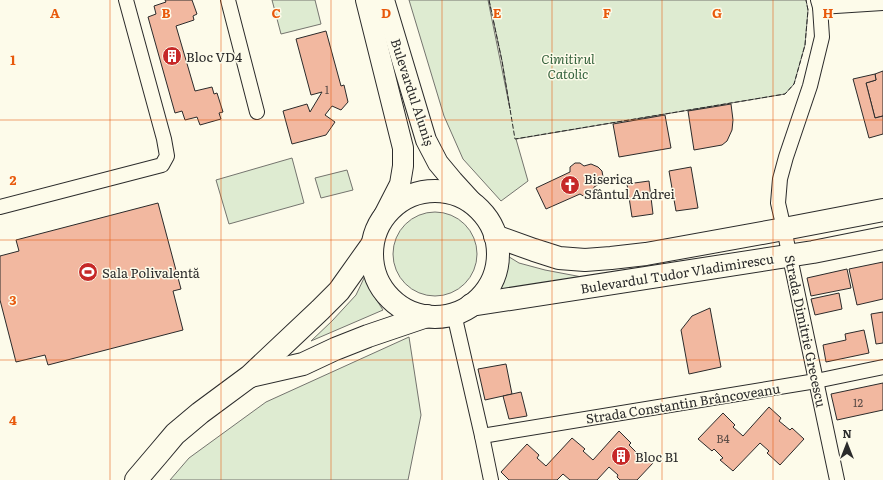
<svg xmlns="http://www.w3.org/2000/svg" width="883" height="480" font-family="Literata,serif">
  <style>
    .green { fill: #deebd1; stroke: #74746e }
    .building { fill: #f2b8a0; stroke: #2b2b2b }
    .lines { fill: none; stroke-linecap: round; stroke-linejoin: round }
    .street-casing { stroke: #2b2b2b; stroke-width: 16 }
    .secondary-casing { stroke: #2b2b2b; stroke-width: 22 }
    .primary-casing { stroke: #2b2b2b; stroke-width: 24 }
    .street { stroke: #fdfbea; stroke-width: 14 }
    .secondary { stroke: #fdfbea; stroke-width: 20 }
    .primary { stroke: #fdfbea; stroke-width: 22 }
    .fence { stroke: #2b2b2b; stroke-width: 1; stroke-dasharray: 5 2; stroke-linecap: butt }
    .grid { fill: none; stroke: #e8590c; stroke-width: 1; stroke-opacity: 0.55 }
    .labels { text-anchor: middle; dominant-baseline: central; stroke-width: 3; stroke-linejoin: round; paint-order: stroke }
    .number-label { font-size: 11px; fill: #5d4e48 }
    .poi-label { font-size: 13px; fill: #2b2b2b; stroke: #fdfbea; text-anchor: start }
    .park-label { font-size: 13px; font-style: italic; fill: #34623c; stroke: #fdfbea }
    .street-label { font-size: 13px; fill: #2b2b2b; stroke: #fdfbea }
    .grid-label { font-size: 13px; text-anchor: middle; font-weight: bold; fill: #e8590c; stroke: #fdfbea; stroke-width: 3; stroke-linejoin: round; paint-order: stroke }
  </style>
  <rect width="100%" height="100%" fill="#fdfbea"/>
  <g class="green">
    <polygon points="272,0 315,0 321,24 281,34"/>
    <polygon points="409,0 488,0 510,109 502,61 489,0 806,0 808,10 805,45 794,84 785,94 516,139 528,181 501,201 463,159 444,116"/>
    <polygon points="292,158 304,203 229,224 216,180"/>
    <polygon points="347,170 353,190 321,198 315,178"/>
    <circle cx="435" cy="254" r="42"/>
    <polygon points="506,255 519,263 545,270 582,277 498,291 507,269"/>
    <polygon points="365,276 372,293 383,310 311,341 332,321 356,295"/>
    <polygon points="409,337 421,415 408,480 170,480 189,458 266,402"/>
  </g>
  <g class="building">
    <polygon points="165,0 192,0 197,14 193,16 194,20 176,26 195,91 212,87 214,94 217,93 223,112 219,113 221,119 200,125 197,117 185,120 182,111 175,113 148,17 156,14 154,6 166,2"/>
    <polygon points="326,31 341,86 344,85 348,102 341,110 332,106 325,115 335,122 326,135 292,144 283,111 307,104 310,112 322,92 311,95 296,39"/>
    <polygon points="883,71 883,116 875,118 866,83 876,80 875,74"/>
    <polygon points="875,74 876,80 866,83 875,118 883,116 883,134 869,138 853,79"/>
    <polygon points="731,104 733,120 732,130 727,141 722,145 694,150 688,111"/>
    <polygon points="665,115 671,148 619,157 613,124"/>
    <polygon points="575,163 580,163 584,166 591,164 598,167 602,171 603,177 601,183 594,187 594,191 590,196 585,197 580,194 546,209 536,188 570,172 570,167"/>
    <polygon points="691,167 698,208 676,211 669,171"/>
    <polygon points="649,181 653,214 632,217 627,184"/>
    <polygon points="158,203 181,289 173,291 183,330 48,365 45,355 16,362 0,300 0,256 19,251 16,240"/>
    <polygon points="883,262 883,299 857,305 849,269"/>
    <polygon points="847,269 851,288 811,296 807,278"/>
    <polygon points="839,293 842,309 815,315 811,299"/>
    <polygon points="710,308 721,367 689,374 681,330 692,316"/>
    <polygon points="883,312 883,343 876,344 871,314"/>
    <polygon points="864,330 869,353 826,362 823,345 846,340 845,334"/>
    <polygon points="506,364 512,394 485,400 478,369"/>
    <polygon points="883,383 883,410 837,420 831,394"/>
    <polygon points="521,392 527,416 509,419 503,396"/>
    <polygon points="769,407 781,418 779,421 790,430 792,428 804,439 780,465 767,453 769,451 760,443 733,471 720,460 723,458 714,449 712,451 698,439 723,413 735,425 733,427 743,436"/>
    <polygon points="619,431 631,443 629,445 639,455 642,452 653,463 637,480 620,480 617,477 618,475 609,467 597,480 570,480 563,474 557,480 509,480 501,472 527,444 539,455 537,458 546,466 572,438 585,449 583,451 593,460"/>
  </g>
  <g class="lines">
    <defs>
      <g id="street">
        <polyline points="228,0 257,112"/>
        <polyline points="818,0 820,7 822,37 810,86 786,157 780,179 778,203 784,229 837,480"/>
        <polyline points="820,7 883,3"/>
        <polyline points="0,207 162,165 167,156 164,139 126,0"/>
        <polyline points="454,314 482,436 491,480"/>
        <polyline points="482,436 816,381 883,367"/>
      </g>
      <g id="secondary">
        <polyline points="366,0 403,148 403,166 400,184 379,225"/>
        <polyline points="384,0 426,140 438,163 453,181 484,215"/>
      </g>
      <g id="primary">
        <circle cx="435" cy="254" r="63"/>
        <polyline points="495,236 534,250 559,258 585,260 611,258 646,254 784,229 883,210"/>
        <polyline points="471,305 813,252 883,238"/>
        <polyline points="251,376 303,364 335,349 368,336 427,316"/>
        <polyline points="136,480 159,453 175,434 200,413 250,376 320,310 339,291 371,246"/>
      </g>
    </defs>
    <use href="#street" class="street-casing"/>
    <use href="#secondary" class="secondary-casing"/>
    <use href="#primary" class="primary-casing"/>
    <use href="#street" class="street"/>
    <use href="#secondary" class="secondary"/>
    <use href="#primary" class="primary"/>
    <polyline class="fence" points="489,0 502,61 515,139 785,94 794,84 805,45 808,10 806,0"/>
  </g>
  <path class="grid" d="M 110,0 L 110,480M 221,0 L 221,480M 331,0 L 331,480M 442,0 L 442,480M 552,0 L 552,480M 662,0 L 662,480M 773,0 L 773,480M 0,120 L 883,120M 0,240 L 883,240M 0,360 L 883,360"/>
  <defs>
    <symbol id="building-disc" viewBox="-11 -11 22 22"><circle r="9.5" fill="#c62828" stroke="#fdfbea"/><path d="M-4-6H4V6H1V3H-1V6H-4ZM-2.5-4.3h1.7v1.8h-1.7ZM.8-4.3h1.7v1.8H.8ZM-2.5-1h1.7V.8h-1.7ZM.8-1h1.7V.8H.8Z" fill="#fff"/></symbol>
    <symbol id="church-disc" viewBox="-11 -11 22 22"><circle r="9.5" fill="#c62828" stroke="#fdfbea"/><path d="M-1.2-6h2.4v3.5h3.3v2.4h-3.3V6h-2.4V-.1h-3.3v-2.4h3.3Z" fill="#fff"/></symbol>
    <symbol id="stadium-disc" viewBox="-11 -11 22 22"><circle r="9.5" fill="#c62828" stroke="#fdfbea"/><path d="M0-5a6.5 5 0 1 0 0 10a6.5 5 0 1 0 0-10ZM-3.5-1.8h7v3.6h-7Z" fill="#fff"/></symbol>
  </defs>
  <g fill-rule="evenodd">
    <use href="#building-disc" x="161" y="45" width="22" height="22"/>
    <use href="#church-disc" x="559" y="174" width="22" height="22"/>
    <use href="#stadium-disc" x="77" y="261" width="22" height="22"/>
    <use href="#building-disc" x="610" y="445" width="22" height="22"/>
  </g>
  <g class="labels">
    <g class="number-label">
      <text x="327" y="89">1</text>
      <text x="858" y="402">12</text>
      <text x="723" y="438">B4</text>
    </g>
    <g class="poi-label">
      <text x="186" y="56">Bloc VD4</text>
      <text x="584" y="178">Biserica<tspan x="584" dy="15">Sfântul Andrei</tspan></text>
      <text x="102" y="272">Sala Polivalentă</text>
      <text x="635" y="456">Bloc B1</text>
    </g>
    <g class="park-label">
      <text x="568" y="58">Cimitirul<tspan x="568" dy="15">Catolic</tspan></text>
    </g>
    <g class="street-label">
      <text transform="translate(413 92) rotate(72)">Bulevardul Aluniș</text>
      <text transform="translate(677 273) rotate(-9)">Bulevardul Tudor Vladimirescu</text>
      <text transform="translate(806 331) rotate(78)">Strada Dimitrie Grecescu</text>
      <text transform="translate(683 403) rotate(-9)">Strada Constantin Brâncoveanu</text>
    </g>
  </g>
  <g class="grid-label">
    <text x="55" y="18">A</text>
    <text x="166" y="18">B</text>
    <text x="276" y="18">C</text>
    <text x="386" y="18">D</text>
    <text x="497" y="18">E</text>
    <text x="607" y="18">F</text>
    <text x="717" y="18">G</text>
    <text x="828" y="18">H</text>
    <text x="13" y="65">1</text>
    <text x="13" y="185">2</text>
    <text x="13" y="305">3</text>
    <text x="13" y="425">4</text>
  </g>
  <g transform="translate(847 444)" stroke="#fdfbea" stroke-width="3" paint-order="stroke">
  <path d="M0-3L7 15L0 10L-7 15Z" fill="#2b2b2b"/>
  <text y="-6" font-size="11" font-weight="bold" text-anchor="middle" fill="#2b2b2b">N</text>
  </g>
</svg>
